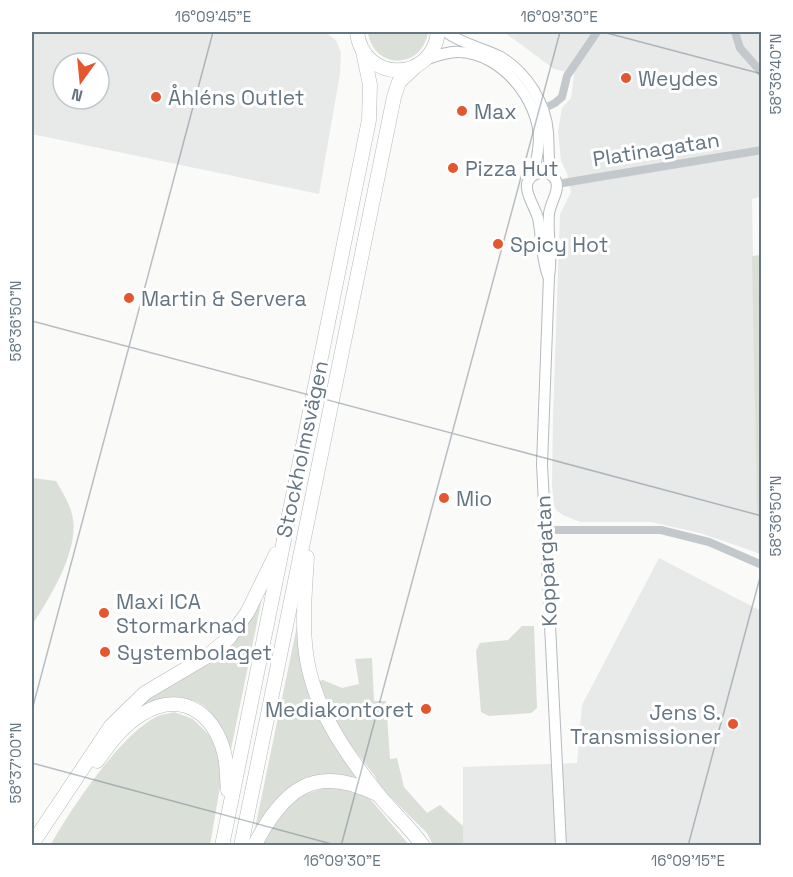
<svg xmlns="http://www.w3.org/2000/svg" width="793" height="877" font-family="'Space Grotesk',sans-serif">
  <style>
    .built { fill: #e8e9e9; fill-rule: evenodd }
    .green { fill: #dadfd7 }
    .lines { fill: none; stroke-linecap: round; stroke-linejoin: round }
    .secondary-casing { stroke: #b3babf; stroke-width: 12 }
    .highway-casing { stroke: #b4b9bd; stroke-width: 15 }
    .street { stroke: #c3c8cc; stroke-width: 8 }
    .secondary { stroke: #fff; stroke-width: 10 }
    .highway { stroke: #fff; stroke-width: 14 }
    .ticks { fill: none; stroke: #657683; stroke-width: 1.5; stroke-opacity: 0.45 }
    .poi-dot { fill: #e4572e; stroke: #fff; stroke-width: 2 }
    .labels { text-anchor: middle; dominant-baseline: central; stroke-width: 6; stroke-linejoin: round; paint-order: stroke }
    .poi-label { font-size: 21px; fill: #657683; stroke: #fff; text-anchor: start }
    .street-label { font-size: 21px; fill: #657683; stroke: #fff }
    .neatline { fill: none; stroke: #657683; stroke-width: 2 }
    .ticks-label { font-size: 15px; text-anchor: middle; fill: #657683 }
  </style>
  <rect width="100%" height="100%" fill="#fafaf8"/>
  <g class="built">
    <path d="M 32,32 L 325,32 L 336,40 L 341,53 L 340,74 L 319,194 L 32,134 ZM 63,63 L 99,63 L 99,99 L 63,99 Z"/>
    <polygon points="504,32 761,32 761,197 752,199 758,553 700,533 651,522 580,522 563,515 557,511 554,506 552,485 553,417 560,214 571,192 567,173 561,161 558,131 562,108 571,98 574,74 554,69"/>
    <polygon points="659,558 761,611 762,811 760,815 761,816 761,845 463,845 463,767 577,763 582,705"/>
  </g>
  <g class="green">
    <path d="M 368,32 L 428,32 C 422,70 373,70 368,32 Z"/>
    <polygon points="761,255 762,255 761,557 758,553 752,256"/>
    <path d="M 32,478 L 56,481 C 63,493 71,506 73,519 C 78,551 51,596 34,622 L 32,623 Z"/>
    <path d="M 260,595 L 262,598 L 230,754 C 220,724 212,697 174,698 L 128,720 L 148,697 L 208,662 Z"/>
    <polygon points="297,626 300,659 312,700 330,739 362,780 346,776 326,775 308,779 253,838"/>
    <polygon points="522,626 534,626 537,708 531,713 489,716 481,712 476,651 480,643 508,640"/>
    <polygon points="372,658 374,701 386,701 390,759 397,758 404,787 427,813 440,805 463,826 463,845 433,845 427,833 380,787 375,776 335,725 318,681 323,680 342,688 359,684 355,659"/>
    <path d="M 174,712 L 193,719 L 210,736 L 220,757 L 220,787 L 210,845 L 50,846 C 70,810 120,735 156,717 C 161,714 168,714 174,712 Z"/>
    <path d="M 329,787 L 353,789 L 371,800 L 409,845 L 263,846 C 272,826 286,804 306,794 C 313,791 322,789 329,787 Z"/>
  </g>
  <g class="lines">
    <defs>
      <g id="secondary">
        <path d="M 446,32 C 462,44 483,48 501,57 C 527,73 546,103 548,133 C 549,147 548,161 551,175"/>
        <path d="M 425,60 C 436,56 448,51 460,52 C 502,54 539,100 539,140 C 538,151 537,165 532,176 C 529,180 526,182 527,188 C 527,196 535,208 538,218 C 542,238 541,257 548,276"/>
        <path d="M 532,176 C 540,171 551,170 556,181 C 560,191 550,203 549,214 C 547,235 553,255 549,276 L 542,464 L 561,846"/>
      </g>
      <g id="highway">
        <path d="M 357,32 C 363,83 432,83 438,32"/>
        <path d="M 307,557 C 305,589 302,622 306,653 C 313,707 345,753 378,794 C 392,812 410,827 423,846"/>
        <path d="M 97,761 C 110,743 123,725 142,714 C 185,688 219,717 226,762 C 227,771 227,781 228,790"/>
        <polyline points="32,844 111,726 145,693 206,657 229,638 247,613 276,554"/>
        <polyline points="222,846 369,120 370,85 363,51"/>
        <polyline points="241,846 394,97 399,82 415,67"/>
        <path d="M 254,846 C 284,789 314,763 377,794"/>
      </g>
    </defs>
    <use href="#secondary" class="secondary-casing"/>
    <use href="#highway" class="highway-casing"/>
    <g class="street">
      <polyline points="735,32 740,48 762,73"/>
      <polyline points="541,110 555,103 562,97 567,76 597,32"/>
      <polyline points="557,184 762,150"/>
      <polyline points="545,530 661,530 709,542 762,565"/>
    </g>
    <use href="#secondary" class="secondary"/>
    <use href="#highway" class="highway"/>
  </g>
  <path class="ticks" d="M 603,32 L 762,74M 32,321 L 762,516M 32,710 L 213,32M 32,763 L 339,846M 341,846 L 560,32M 688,846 L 762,570"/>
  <g class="poi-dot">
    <circle cx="626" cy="78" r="6"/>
    <circle cx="156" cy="97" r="6"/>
    <circle cx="462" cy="111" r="6"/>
    <circle cx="453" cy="168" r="6"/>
    <circle cx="498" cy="244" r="6"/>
    <circle cx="129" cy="298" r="6"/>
    <circle cx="444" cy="498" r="6"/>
    <circle cx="104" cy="613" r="6"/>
    <circle cx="105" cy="652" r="6"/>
    <circle cx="426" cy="709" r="6"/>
    <circle cx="733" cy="724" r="6"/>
  </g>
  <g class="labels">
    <g class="poi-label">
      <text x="638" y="78">Weydes</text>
      <text x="168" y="97">Åhléns Outlet</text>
      <text x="474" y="111">Max</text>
      <text x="465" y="168">Pizza Hut</text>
      <text x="510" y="244">Spicy Hot</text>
      <text x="141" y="298">Martin &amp; Servera</text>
      <text x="456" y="498">Mio</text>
      <text x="116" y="601">Maxi ICA<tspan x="116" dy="24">Stormarknad</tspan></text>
      <text x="117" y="652">Systembolaget</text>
      <text x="414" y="709" text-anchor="end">Mediakontoret</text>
      <text x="721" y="712" text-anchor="end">Jens S.<tspan x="721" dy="24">Transmissioner</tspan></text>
    </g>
    <g class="street-label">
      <text transform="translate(656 149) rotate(-9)">Platinagatan</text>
      <text transform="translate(302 449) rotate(-78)">Stockholmsvägen</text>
      <text transform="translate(546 561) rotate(-93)">Koppargatan</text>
    </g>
  </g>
  <rect width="793" height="877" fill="none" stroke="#ffffff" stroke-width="66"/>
  <g transform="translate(81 81) rotate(195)"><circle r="28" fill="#ffffff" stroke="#c1c8cd" stroke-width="1.5"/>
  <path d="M0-4.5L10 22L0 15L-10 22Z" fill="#e4572e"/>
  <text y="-9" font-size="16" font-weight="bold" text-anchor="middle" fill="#657683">N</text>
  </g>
  <rect x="33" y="33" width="727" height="811" class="neatline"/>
  <g class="ticks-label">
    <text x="213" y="22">16°09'45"E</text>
    <text x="559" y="22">16°09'30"E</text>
    <text transform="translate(776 74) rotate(-90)" y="5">58°36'40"N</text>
    <text transform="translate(16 321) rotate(-90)" y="5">58°36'50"N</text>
    <text transform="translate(776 516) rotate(-90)" y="5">58°36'50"N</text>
    <text transform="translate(16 763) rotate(-90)" y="5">58°37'00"N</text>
    <text x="342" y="866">16°09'30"E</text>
    <text x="688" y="866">16°09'15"E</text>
  </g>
</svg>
